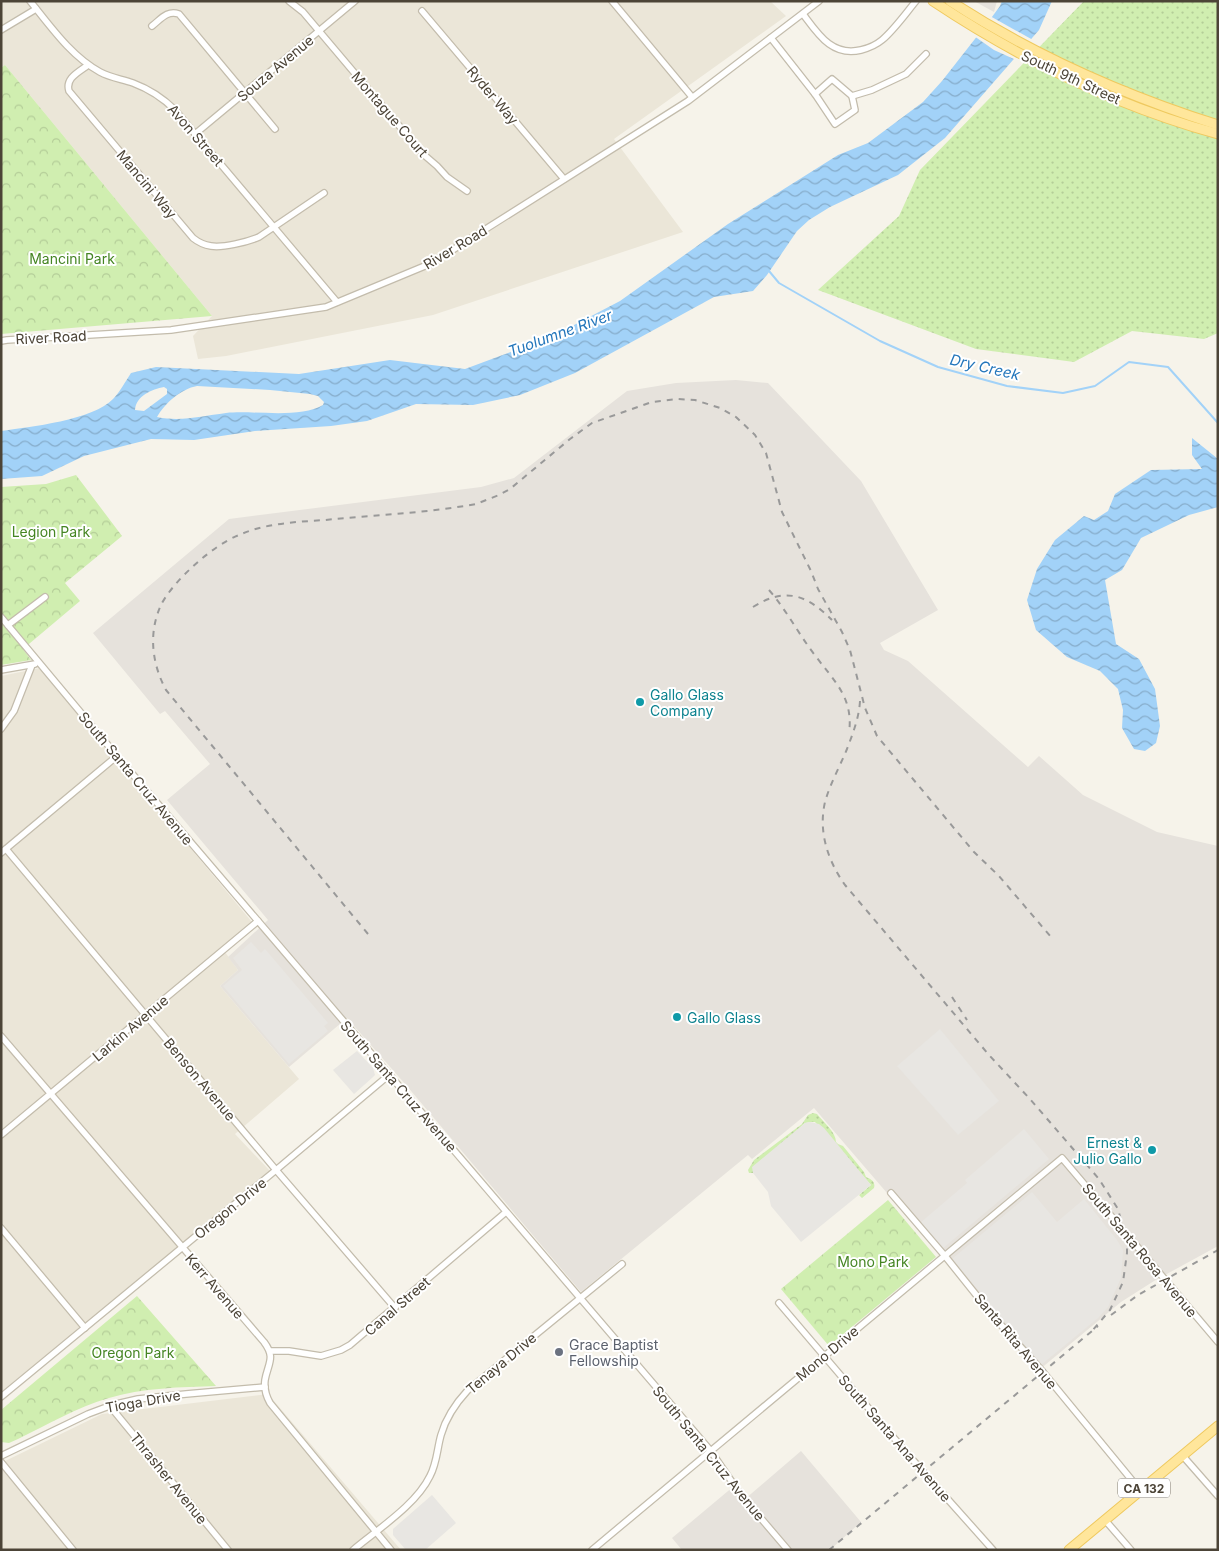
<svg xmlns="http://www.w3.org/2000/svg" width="1219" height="1551" font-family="Inter,sans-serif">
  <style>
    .residential { fill: #ebe6d8 }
    .industrial { fill: #e6e2dc }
    .grass { fill: url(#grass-dots) }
    .forest { fill: url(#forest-crowns) }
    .parking { fill: #e8e6e2 }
    .water { fill: url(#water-waves); fill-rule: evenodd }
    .pier { fill: #f6f3ea }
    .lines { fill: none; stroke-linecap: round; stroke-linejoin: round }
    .stream { stroke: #a2d2f8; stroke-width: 2 }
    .street-casing { stroke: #c3bcac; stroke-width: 8 }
    .primary-casing { stroke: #efc95f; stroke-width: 11 }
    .street { stroke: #fff; stroke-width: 5.5 }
    .primary { stroke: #ffe69b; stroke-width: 9 }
    .rail { stroke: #999; stroke-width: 2; stroke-dasharray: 6 6; stroke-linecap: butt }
    .culture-dot { fill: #0f9aa8; stroke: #fff; stroke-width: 2 }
    .worship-dot { fill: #6b7280; stroke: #fff; stroke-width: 2 }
    .labels { text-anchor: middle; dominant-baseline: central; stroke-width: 4; stroke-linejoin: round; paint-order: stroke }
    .shield { fill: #fff; stroke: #827c73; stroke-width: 1 }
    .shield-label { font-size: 12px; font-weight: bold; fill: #4c4437 }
    .street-label { font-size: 14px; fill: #4c4437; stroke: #fff }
    .park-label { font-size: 14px; fill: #458523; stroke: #fff }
    .culture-label { font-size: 14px; fill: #0d838f; stroke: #fff; text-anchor: start }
    .worship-label { font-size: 14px; fill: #5b616d; stroke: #fff; text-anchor: start }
    .water-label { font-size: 15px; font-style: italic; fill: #2376bb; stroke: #fff }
  </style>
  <defs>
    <pattern id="grass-dots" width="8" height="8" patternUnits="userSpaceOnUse" patternTransform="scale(1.25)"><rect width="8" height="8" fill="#d0eeb0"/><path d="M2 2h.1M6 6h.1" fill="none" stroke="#b4cd98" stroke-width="1.8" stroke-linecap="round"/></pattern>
    <pattern id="forest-crowns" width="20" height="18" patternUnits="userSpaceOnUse" patternTransform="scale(1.25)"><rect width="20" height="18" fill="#d0eeb0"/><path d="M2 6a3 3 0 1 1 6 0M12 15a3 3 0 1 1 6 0" fill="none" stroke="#b4cd98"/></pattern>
    <pattern id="water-waves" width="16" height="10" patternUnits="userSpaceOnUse" patternTransform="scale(1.25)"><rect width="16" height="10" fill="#a2d2f8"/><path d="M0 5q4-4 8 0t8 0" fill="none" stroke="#86acca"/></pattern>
  </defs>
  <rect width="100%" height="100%" fill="#f6f3ea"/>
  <g class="residential">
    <polygon points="1,1 770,1 786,16 614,139 683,232 433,315 226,356 198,359 193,336 212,316 5,65 1,68"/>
    <polygon points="40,668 252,922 222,948 238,970 220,986 299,1079 235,1134 270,1171 1,1393 1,676"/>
    <polygon points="268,1394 401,1550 1,1550 1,1463 102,1414"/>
  </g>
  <g class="industrial">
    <polygon points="974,1 997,1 994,12"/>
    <polygon points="736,380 768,383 861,481 938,610 880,643 884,650 908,661 1028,767 1039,756 1083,795 1157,832 1218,846 1218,1246 1154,1281 1121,1302 1039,1370 814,1108 752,1159 748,1155 581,1292 406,1085 347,1018 289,1067 220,986 238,970 228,957 268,920 167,800 210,764 165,711 160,714 93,633 229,519 481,487 514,478 627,391 676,383"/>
    <polygon points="801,1451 861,1522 830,1550 682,1550 672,1538 734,1486 745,1499"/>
  </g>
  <g class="grass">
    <polygon points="1084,1 1218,1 1218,333 1204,339 1132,331 1074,362 976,349 818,290 899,216 920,170"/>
    <path d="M 813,1113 L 817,1114 C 823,1122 836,1132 836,1142 L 838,1144 L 843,1146 L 864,1172 L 866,1177 C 870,1179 876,1181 874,1188 L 862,1198 L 859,1195 L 871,1185 L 815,1122 L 811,1122 L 805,1123 L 754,1173 L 749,1173 L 748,1170 L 754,1160 L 802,1124 L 808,1115 Z"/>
  </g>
  <g class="forest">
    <polygon points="5,65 212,316 1,334 1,68"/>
    <polygon points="76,475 122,536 65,583 80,601 23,649 31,660 1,665 1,487 46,484"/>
    <polygon points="888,1200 936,1257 829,1346 781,1289"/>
    <path d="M 137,1296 L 216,1386 C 182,1387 141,1388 109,1398 C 77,1407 47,1425 18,1439 L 9,1443 L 1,1442 L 1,1410 Z"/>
  </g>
  <g class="parking">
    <polygon points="251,942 261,953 265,949 328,1023 324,1026 328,1031 289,1064 223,986 242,970 233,958"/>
    <polygon points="940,1029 999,1101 958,1135 897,1066"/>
    <polygon points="357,1051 373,1068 375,1075 373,1077 354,1094 333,1070"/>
    <polygon points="810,1122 819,1124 824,1128 871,1185 801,1242 771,1206 768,1192 753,1173 752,1167 805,1123"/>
    <polygon points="1024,1129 1049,1159 942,1249 920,1223 967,1183 965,1180"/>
    <polygon points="1032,1192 1057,1222 1084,1199 1117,1240 1123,1250 1121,1278 1108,1307 1098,1318 1041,1365 952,1259"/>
    <polygon points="432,1495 456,1523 425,1550 406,1550 393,1535 393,1529"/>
  </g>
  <g class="water">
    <path d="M 1002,1 L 1052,1 L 1039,30 L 945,138 L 898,175 L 830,207 L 809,220 L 797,231 L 767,275 L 753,291 L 714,297 L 575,373 L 520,395 L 473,405 L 416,404 L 367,421 L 331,426 L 255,431 L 194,440 L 151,439 L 84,456 L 42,476 L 1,479 L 1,431 C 30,427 93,420 113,399 C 120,392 125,382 131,373 L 156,367 L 299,374 L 390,360 L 465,369 L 553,336 L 620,301 L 728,224 L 838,155 L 868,143 L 923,102 L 942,81 L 989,21 L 1000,6 ZM 197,386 L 270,390 L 310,394 L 318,396 L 324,402 L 323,405 C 300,419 253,410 226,413 C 202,416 181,422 157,417 C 165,403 181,389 197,386 ZM 164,387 L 167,389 L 167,394 L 144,411 L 135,410 C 136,396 152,389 164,387 Z"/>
    <polygon points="1192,438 1218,459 1218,507 1189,515 1141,538 1122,570 1105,580 1116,644 1139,659 1155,689 1160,726 1156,743 1145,751 1134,749 1122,728 1123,710 1118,689 1100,671 1067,657 1036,630 1027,600 1037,569 1055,540 1084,516 1094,520 1108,511 1115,494 1151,470 1202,469 1192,455"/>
  </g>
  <polygon class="pier" points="990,16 1033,40 1016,60 994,50 974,36"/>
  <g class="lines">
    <polyline class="stream" points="769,271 779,283 880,341 938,367 1007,386 1063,393 1095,386 1129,362 1168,367 1218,423"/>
    <defs>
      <g id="street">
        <path d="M 30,1 C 51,27 71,56 100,72 C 111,78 122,79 133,83 C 149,89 163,98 175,110 L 337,302"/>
        <polyline points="289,1 303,12 423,154 437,166 447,177 467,191"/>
        <polyline points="612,1 692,97"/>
        <polyline points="422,11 564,179"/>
        <path d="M 803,14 C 818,34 832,57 861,50 C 869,48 876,45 882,40 C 894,30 906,13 916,1"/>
        <path d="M 152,26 C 161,19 167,10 179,14 L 275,129"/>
        <polyline points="1,30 36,9"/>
        <polyline points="771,38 815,94 835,124 855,110 852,96"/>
        <path d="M 88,65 C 79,72 65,78 69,91 L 193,238 C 198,242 204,245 211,246 C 223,248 247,242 259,237 L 324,193"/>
        <polyline points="815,94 832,79 852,96 872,90 906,74 926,54"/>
        <polyline points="195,134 355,1"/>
        <polyline points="1,341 7,340 171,330 326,307 432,263 688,101 819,1"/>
        <polyline points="1,617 117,756 710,1450 741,1495 788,1550"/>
        <polyline points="8,625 45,597"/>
        <polyline points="1,670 35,664"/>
        <polyline points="1,729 14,711 32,665"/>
        <polyline points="6,849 276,1170 395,1308"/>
        <polyline points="1,853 117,756"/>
        <path d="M 1,1036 L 264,1342 C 276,1358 268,1363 265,1380 C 264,1388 266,1396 270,1403 L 391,1550"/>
        <polyline points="1,1135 258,921"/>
        <polyline points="891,1193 945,1256 993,1316 1043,1372 1140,1490"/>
        <polyline points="1,1228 85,1328"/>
        <polyline points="779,1303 911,1458 993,1550"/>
        <polyline points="270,1351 289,1351 321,1356 341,1350 350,1345 506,1212"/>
        <polyline points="1,1397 276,1170 389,1075"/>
        <polyline points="112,1405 114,1411 228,1550"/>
        <polyline points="1182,1455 1218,1496"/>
        <polyline points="1,1456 88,1414 112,1405 138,1399 186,1394 265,1387"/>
        <polyline points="1,1462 73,1550"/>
        <polyline points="1105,1520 1131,1550"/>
        <path d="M 353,1550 C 378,1529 416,1505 430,1476 C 437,1463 437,1449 441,1435 C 446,1417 456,1403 468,1390 L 622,1264"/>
        <polyline points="592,1550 1062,1158 1218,1342"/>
      </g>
      <g id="primary">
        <path d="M 933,1 C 1020,59 1117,106 1218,134"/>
        <path d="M 950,1 C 1033,55 1123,95 1218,125"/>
        <polyline points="1069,1550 1218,1426"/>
      </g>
    </defs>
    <use href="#street" class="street-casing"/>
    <use href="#primary" class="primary-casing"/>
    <use href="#street" class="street"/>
    <use href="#primary" class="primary"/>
    <g class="rail">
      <path d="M 769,590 C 787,611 798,633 814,654 C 833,680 854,697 849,733"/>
      <path d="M 753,607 C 785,587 806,594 832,620"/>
      <path d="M 860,701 C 859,718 853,733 847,749 C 840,766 830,784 825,802 C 818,832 828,861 845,885 L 989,1055 L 1030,1099 L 1099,1179 L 1118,1209 L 1127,1243 L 1127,1253 L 1123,1282 L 1110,1310 L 1092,1331"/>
      <path d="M 368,934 L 166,690 C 152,664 148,633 161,605 C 173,581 213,545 239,535 C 266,523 296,522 325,520 C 375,515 427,513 476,504 L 499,495 L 510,489 L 570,439 L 592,423 L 652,402 L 678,399 L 695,400 L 720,408 L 736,417 L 755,435 L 766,453 L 782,512 L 811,571 L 818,589 L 842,632 L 850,650 L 865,708 L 877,736 L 974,852 L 999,876 L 1051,937"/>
      <polyline points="952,997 967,1020"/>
      <polyline points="1111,1315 1138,1295 1218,1250"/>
      <polyline points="829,1550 1098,1326"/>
    </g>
  </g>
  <g class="culture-dot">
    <circle cx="640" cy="702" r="5"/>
    <circle cx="677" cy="1017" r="5"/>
    <circle cx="1152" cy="1150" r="5"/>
  </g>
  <circle class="worship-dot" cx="559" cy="1352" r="5"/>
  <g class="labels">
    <rect class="shield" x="1118" y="1478.5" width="52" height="19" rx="4"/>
    <g class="shield-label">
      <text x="1144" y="1488">CA 132</text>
    </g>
    <g class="street-label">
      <text transform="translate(275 68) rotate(-40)">Souza Avenue</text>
      <text transform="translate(1071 77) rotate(25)">South 9th Street</text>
      <text transform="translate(493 95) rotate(50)">Ryder Way</text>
      <text transform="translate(390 114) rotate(49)">Montague Court</text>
      <text transform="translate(196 135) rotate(49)">Avon Street</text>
      <text transform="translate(147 184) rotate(50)">Mancini Way</text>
      <text transform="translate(455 247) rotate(-31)">River Road</text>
      <text transform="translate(51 337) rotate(-3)">River Road</text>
      <text transform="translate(136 778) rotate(50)">South Santa Cruz Avenue</text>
      <text transform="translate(130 1028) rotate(-40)">Larkin Avenue</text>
      <text transform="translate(200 1079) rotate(50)">Benson Avenue</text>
      <text transform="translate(399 1086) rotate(49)">South Santa Cruz Avenue</text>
      <text transform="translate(230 1208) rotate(-39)">Oregon Drive</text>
      <text transform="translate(1140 1250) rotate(50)">South Santa Rosa Avenue</text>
      <text transform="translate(215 1286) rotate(49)">Kerr Avenue</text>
      <text transform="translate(397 1306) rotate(-41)">Canal Street</text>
      <text transform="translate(1016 1341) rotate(50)">Santa Rita Avenue</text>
      <text transform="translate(827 1353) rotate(-40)">Mono Drive</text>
      <text transform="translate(501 1363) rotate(-40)">Tenaya Drive</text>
      <text transform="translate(143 1401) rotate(-10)">Tioga Drive</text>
      <text transform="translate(895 1438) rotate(49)">South Santa Ana Avenue</text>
      <text transform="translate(709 1453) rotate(51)">South Santa Cruz Avenue</text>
      <text transform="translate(169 1478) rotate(51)">Thrasher Avenue</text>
    </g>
    <g class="park-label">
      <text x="72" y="258">Mancini Park</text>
      <text x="51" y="531">Legion Park</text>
      <text x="873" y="1261">Mono Park</text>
      <text x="133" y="1352">Oregon Park</text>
    </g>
    <g class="culture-label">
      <text x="650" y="694">Gallo Glass<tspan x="650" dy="16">Company</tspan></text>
      <text x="687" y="1017">Gallo Glass</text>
      <text x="1142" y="1142" text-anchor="end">Ernest &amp;<tspan x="1142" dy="16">Julio Gallo</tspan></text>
    </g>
    <g class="worship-label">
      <text x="569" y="1344">Grace Baptist<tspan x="569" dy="16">Fellowship</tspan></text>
    </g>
    <g class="water-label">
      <text transform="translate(560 333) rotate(-20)">Tuolumne River</text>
      <text transform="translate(985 367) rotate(13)">Dry Creek</text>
    </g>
  </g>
  <rect width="1219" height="1551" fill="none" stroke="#4c4437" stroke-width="5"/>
</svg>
